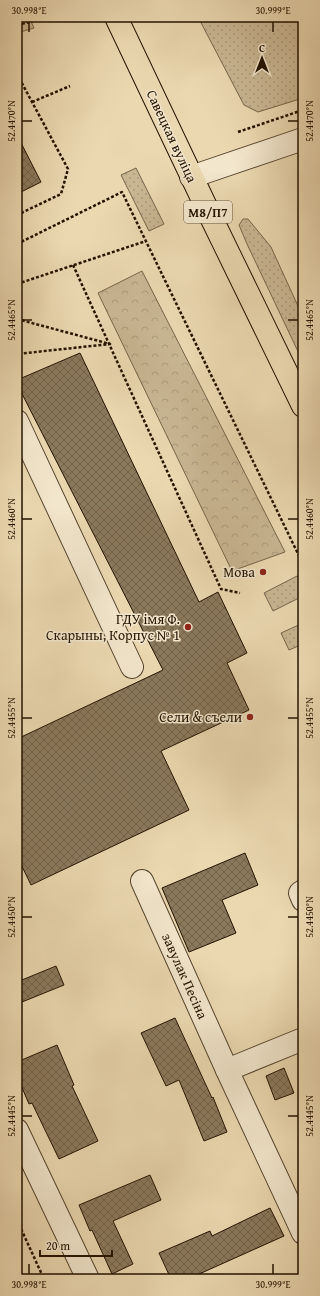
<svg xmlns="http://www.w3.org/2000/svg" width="320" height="1296" font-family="'Gentium Book Plus',serif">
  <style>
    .grass { fill: url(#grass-dots); stroke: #76644a }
    .forest { fill: url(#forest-crowns); stroke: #76644a }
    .park { fill: #c9b693; stroke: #76644a }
    .building { fill: url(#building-cross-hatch); stroke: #231200 }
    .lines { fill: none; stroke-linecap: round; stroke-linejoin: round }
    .minor-casing { stroke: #55442c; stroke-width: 24 }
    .major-casing { stroke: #231200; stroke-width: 24 }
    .path { stroke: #231200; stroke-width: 2.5; stroke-dasharray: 3 2; stroke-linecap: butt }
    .minor { stroke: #f2e6cc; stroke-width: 22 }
    .major { stroke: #ebd8b1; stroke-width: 22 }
    .ticks { fill: none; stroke: #231200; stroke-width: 1.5 }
    .poi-dot { fill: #8f2418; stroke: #f2e6cc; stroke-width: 1.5 }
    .labels { text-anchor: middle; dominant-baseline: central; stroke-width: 3; stroke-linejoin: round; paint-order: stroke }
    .shield { fill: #f2e6cc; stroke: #61523d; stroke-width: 1 }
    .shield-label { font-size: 13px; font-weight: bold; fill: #231200 }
    .street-label { font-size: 14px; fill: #231200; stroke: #f2e6cc }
    .poi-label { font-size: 14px; fill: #231200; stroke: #f2e6cc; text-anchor: end }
    .neatline { fill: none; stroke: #231200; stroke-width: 1.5 }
    .ticks-label { font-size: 10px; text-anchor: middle; fill: #231200 }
  </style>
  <defs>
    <pattern id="grass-dots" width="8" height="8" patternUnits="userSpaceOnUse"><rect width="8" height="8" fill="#c9b693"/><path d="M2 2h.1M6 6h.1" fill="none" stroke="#ac9b7d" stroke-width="1.8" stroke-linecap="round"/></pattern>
    <pattern id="forest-crowns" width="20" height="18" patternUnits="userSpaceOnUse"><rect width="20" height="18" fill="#c9b693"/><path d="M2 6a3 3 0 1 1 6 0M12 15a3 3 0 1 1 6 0" fill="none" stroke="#ac9b7d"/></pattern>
    <pattern id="building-cross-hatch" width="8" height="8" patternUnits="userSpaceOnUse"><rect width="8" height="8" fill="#8b795c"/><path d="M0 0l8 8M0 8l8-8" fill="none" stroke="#71624a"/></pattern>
  </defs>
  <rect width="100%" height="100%" fill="#ebd8b1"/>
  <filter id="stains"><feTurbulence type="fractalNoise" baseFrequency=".005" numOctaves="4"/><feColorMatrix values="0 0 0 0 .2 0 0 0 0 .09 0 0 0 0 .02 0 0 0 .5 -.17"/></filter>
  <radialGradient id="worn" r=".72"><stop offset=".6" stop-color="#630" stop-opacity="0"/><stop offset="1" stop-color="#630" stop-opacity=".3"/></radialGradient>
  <g class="grass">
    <polygon points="198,17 303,17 303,98 258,112 244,105"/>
    <polygon points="136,168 164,224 149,231 121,175"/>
    <polygon points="243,219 248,219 271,247 303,317 303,362 247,244 239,225"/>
    <polygon points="297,576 303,588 303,596 273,611 264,593"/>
    <polygon points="303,623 303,644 289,650 281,633"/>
  </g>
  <polygon class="forest" points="142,271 285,552 232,571 98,293"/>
  <polygon class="park" points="17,17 29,17 34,28 17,33"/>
  <g class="building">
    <polygon points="17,135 41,182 17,194"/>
    <polygon points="80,353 199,602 218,592 247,653 227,663 249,710 161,751 189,810 31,885 17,856 17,739 163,670 17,384 17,380"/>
    <polygon points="245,853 258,885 222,900 236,933 189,952 162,888"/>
    <polygon points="56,966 64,985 17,1004 17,982"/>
    <polygon points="175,1018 212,1098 213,1097 227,1132 204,1141 179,1080 166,1086 141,1033"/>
    <polygon points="57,1045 74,1085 72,1086 98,1141 59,1159 32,1103 29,1104 17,1076 17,1062"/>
    <polygon points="284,1068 294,1093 275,1100 266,1076"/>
    <polygon points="150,1175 161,1200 113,1221 133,1264 112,1274 92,1230 90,1231 79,1205"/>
    <polygon points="270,1208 284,1236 188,1279 171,1279 159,1253 210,1231 212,1236"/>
  </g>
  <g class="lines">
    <defs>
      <g id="minor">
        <polyline points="191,177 303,139"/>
        <polyline points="17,421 132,667"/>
        <polyline points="142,881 227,1070 303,1233"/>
        <polyline points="303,891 300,893 303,900"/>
        <polyline points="227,1070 303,1039"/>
        <polyline points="17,1130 88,1279"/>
      </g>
      <polyline id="major" points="116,17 209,213 303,406"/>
    </defs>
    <use href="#minor" class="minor-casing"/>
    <use href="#major" class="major-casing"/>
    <g class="path">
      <polyline points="17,25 38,20"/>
      <polyline points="17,74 68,169 61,194 17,215"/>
      <polyline points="32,102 70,86"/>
      <polyline points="238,132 303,110"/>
      <polyline points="17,244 122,192 303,564"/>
      <polyline points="73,265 221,589 240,593"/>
      <polyline points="17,284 146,241"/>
      <polyline points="17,319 110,344 17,354"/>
      <polyline points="17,1220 44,1279"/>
    </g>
    <use href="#minor" class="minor"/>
    <use href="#major" class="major"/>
  </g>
  <path class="ticks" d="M 29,22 L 29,32M 273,22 L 273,32M 22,121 L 32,121M 288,121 L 298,121M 22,320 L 32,320M 288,320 L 298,320M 22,519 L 32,519M 288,519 L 298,519M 22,718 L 32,718M 288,718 L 298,718M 22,917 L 32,917M 288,917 L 298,917M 22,1116 L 32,1116M 288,1116 L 298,1116M 29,1264 L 29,1274M 273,1264 L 273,1274"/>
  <g class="poi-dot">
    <circle cx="263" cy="572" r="4"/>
    <circle cx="188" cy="627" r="4"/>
    <circle cx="250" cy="717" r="4"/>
  </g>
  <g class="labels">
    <rect class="shield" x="184" y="201" width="48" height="22" rx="3"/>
    <g class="shield-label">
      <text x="208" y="212">М8/П7</text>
    </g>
    <g class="street-label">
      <text transform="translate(172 136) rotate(65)">Савецкая вуліца</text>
      <text transform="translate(185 976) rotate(66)">завулак Песіна</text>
    </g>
    <g class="poi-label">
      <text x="255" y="572">Мова</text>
      <text x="180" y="619">ГДУ імя Ф.<tspan x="180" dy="16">Скарыны, Корпус № 1</tspan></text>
      <text x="242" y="717">Сели &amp; съели</text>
    </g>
  </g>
  <rect width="320" height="1296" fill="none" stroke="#ebd8b1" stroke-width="44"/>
  <g transform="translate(262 58)" stroke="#f2e6cc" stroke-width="3" paint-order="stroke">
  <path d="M0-3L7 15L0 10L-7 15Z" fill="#231200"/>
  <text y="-6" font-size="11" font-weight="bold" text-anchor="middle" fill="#231200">С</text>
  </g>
  <path d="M40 1250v6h72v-6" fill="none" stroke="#231200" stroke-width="2"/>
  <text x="46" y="1250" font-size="12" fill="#231200" stroke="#f2e6cc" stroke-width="3" paint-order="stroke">20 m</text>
  <rect x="22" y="22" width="276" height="1252" class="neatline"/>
  <g class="ticks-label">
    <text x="29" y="14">30.998°E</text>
    <text x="273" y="14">30.999°E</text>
    <text transform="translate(11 121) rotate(-90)" y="4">52.4470°N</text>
    <text transform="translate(309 121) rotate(-90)" y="4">52.4470°N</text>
    <text transform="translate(11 320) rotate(-90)" y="4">52.4465°N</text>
    <text transform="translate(309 320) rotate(-90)" y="4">52.4465°N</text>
    <text transform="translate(11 519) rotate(-90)" y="4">52.4460°N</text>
    <text transform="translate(309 519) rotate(-90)" y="4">52.4460°N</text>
    <text transform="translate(11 718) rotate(-90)" y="4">52.4455°N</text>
    <text transform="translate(309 718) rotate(-90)" y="4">52.4455°N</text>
    <text transform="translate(11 917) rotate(-90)" y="4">52.4450°N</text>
    <text transform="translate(309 917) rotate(-90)" y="4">52.4450°N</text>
    <text transform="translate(11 1116) rotate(-90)" y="4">52.4445°N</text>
    <text transform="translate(309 1116) rotate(-90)" y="4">52.4445°N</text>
    <text x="29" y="1288">30.998°E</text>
    <text x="273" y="1288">30.999°E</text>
  </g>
  <rect width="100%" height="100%" filter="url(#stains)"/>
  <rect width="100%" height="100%" fill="url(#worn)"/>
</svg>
